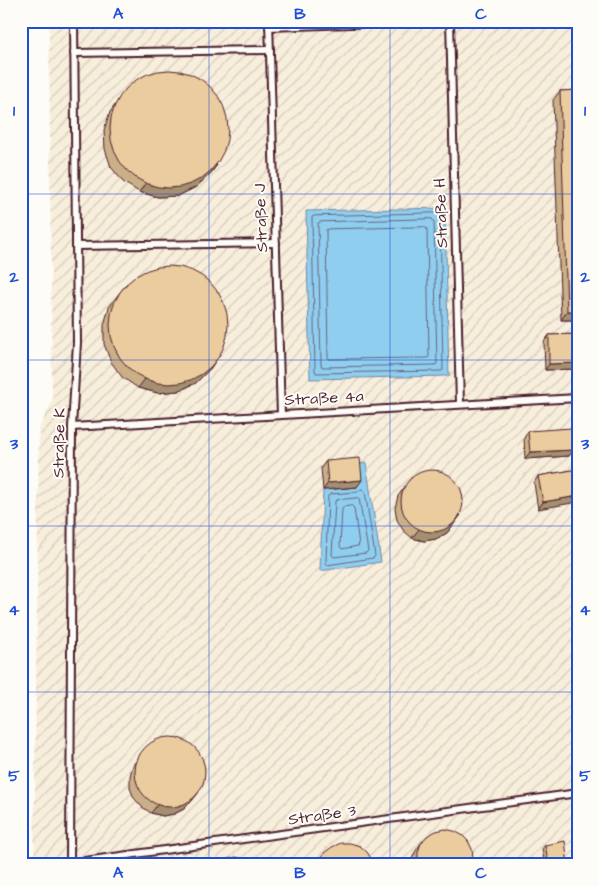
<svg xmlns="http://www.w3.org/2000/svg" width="599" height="886" font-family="'Architects Daughter',sans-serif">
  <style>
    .industrial { fill: url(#industrial-furrows) }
    .water { fill: #90cef0; stroke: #7488a1 }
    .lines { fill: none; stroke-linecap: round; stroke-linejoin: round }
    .shore { stroke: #66657a; stroke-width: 1 }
    .lane-casing { stroke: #4a1f2b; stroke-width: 10 }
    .lane { stroke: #fdfcf7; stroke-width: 6 }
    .wall { fill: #caaf88; stroke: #4a1f2b }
    .shaded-wall { fill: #a48f6f; stroke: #4a1f2b }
    .building { fill: #ebcc9e; stroke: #4a1f2b }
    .grid { fill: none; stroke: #1d4ed8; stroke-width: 1; stroke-opacity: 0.55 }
    .labels { text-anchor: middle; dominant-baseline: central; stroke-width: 4; stroke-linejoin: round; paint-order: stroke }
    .street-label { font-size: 16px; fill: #4a1f2b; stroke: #fdfcf7 }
    .neatline { fill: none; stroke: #1d4ed8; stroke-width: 2 }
    .grid-label { font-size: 16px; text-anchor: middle; font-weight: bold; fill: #1d4ed8 }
  </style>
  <defs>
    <pattern id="industrial-furrows" width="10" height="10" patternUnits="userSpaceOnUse" patternTransform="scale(1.25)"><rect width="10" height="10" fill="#f8eedc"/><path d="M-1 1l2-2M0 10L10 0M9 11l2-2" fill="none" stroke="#d6ccbd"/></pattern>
  </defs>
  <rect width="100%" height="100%" fill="#fdfcf7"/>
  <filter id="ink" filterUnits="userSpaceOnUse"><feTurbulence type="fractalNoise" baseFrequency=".02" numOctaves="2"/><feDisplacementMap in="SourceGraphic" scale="10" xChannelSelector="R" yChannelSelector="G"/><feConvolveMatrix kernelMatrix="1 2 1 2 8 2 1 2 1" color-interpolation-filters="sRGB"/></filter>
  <g filter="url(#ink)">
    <polygon class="industrial" points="49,21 578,21 578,865 34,865 39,429 52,401"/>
    <g class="water">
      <polygon points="445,208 449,376 310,379 306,211"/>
      <polygon points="366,463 381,562 320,571 323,490 357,487 355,465"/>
    </g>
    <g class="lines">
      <g class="shore">
        <polygon points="438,213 440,215 443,370 441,371 316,373 315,371 312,217 314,216"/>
        <polygon points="432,219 434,222 437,364 435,365 322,367 321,365 318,223 320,222"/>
        <polygon points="424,227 427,229 429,357 427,358 329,359 328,357 326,230 328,229"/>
        <polygon points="362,489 365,491 375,556 373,558 327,565 326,562 328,496 331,494 357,492"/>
        <polygon points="359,498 368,551 366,553 334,557 332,555 335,501 337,500"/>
        <polygon points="352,506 354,508 359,545 358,546 342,549 340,546 342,509 344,507"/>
      </g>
      <defs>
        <g id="lane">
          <polyline points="269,21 281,415"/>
          <polyline points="450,21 460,404"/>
          <polyline points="269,27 433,21"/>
          <polyline points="74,53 270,50"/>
          <polyline points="76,246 276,243"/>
          <polyline points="72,427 578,398"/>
          <polyline points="70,863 578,793"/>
          <polyline points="70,865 72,427 77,343 74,21"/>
        </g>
      </defs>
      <use href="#lane" class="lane-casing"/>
      <use href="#lane" class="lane"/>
    </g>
    <g class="wall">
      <polygon points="128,87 217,165 211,173 196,187 178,196 158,197 139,192 123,182 111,167 105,149 104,130 110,112"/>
      <polygon points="578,90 578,320 561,320 553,100 560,91"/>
      <polygon points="127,283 216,360 210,369 196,383 178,391 158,393 138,388 122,377 111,362 104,344 104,325 109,307"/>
      <polygon points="578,334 578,369 545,370 544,342 549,335"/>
      <polygon points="528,431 574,450 569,456 525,459 524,438"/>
      <polygon points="326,461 357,487 323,490 321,468"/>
      <polygon points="578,469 538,509 534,483 538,476"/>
      <polygon points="412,477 454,524 447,533 436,539 424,541 412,538 403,530 397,520 395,508 398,496"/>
      <polygon points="146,747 192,801 184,809 174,814 163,816 151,813 142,807 134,798 130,788 130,776 133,765"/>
      <polygon points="421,843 472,865 411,865 411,861 415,852"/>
      <polygon points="545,845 568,865 545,865 542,849"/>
    </g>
    <g class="shaded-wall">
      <polygon points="217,165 211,173 196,187 178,196 158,197 139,192 145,184"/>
      <polygon points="567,311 578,311 578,320 561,320"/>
      <polygon points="216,360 210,369 196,383 178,391 158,393 138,388 145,379"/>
      <polygon points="578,363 578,369 545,370 549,364"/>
      <polygon points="574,450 569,456 525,459 530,452"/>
      <polygon points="362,480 357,487 323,490 328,483"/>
      <polygon points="578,496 578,502 538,509 543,502"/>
      <polygon points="461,515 447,533 436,539 424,541 412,538 419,529"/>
      <polygon points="199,792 192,801 184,809 174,814 163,816 151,813 158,804"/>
    </g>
    <g class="building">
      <circle cx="169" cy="129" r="59"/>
      <polygon points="578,90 578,311 567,311 560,91"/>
      <circle cx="169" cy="325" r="59"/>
      <polygon points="578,334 578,363 549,364 549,335"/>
      <polygon points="572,428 574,450 530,452 528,431"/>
      <polygon points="360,458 362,480 328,483 326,461"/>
      <polygon points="578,469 578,496 543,502 538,476"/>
      <circle cx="432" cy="501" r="31"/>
      <circle cx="170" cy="772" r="35"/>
      <polygon points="445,829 454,831 462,835 468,841 472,849 473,858 472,865 419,865 418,862 418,852 421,843 427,836 436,831"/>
      <polygon points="565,841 568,865 549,865 545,845"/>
      <polygon points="341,843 350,843 360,846 367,852 372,860 373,865 319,865 320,861 324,853 332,847"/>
      <polygon points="236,857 245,859 253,863 255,865 218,865 227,859"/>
      <polygon points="578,857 578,865 576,865 575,861"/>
    </g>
  </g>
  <path class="grid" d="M 209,21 L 209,865M 390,21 L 390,865M 21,194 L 578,194M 21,360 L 578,360M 21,526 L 578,526M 21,692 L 578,692"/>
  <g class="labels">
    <g class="street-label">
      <text transform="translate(441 213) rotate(-92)">Straße H</text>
      <text transform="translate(261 218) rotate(-92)">Straße J</text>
      <text transform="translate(324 398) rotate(-3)">Straße 4a</text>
      <text transform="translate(59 443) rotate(-89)">Straße K</text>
      <text transform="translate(322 815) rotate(-8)">Straße 3</text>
    </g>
  </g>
  <rect width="599" height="886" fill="none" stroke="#fdfcf7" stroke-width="55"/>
  <rect x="28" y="28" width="544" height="830" class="neatline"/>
  <g class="grid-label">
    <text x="118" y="19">A</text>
    <text x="300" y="19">B</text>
    <text x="481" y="19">C</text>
    <text x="14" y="116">1</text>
    <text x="585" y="116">1</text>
    <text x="14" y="282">2</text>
    <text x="585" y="282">2</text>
    <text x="14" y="449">3</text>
    <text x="585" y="449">3</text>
    <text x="14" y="615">4</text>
    <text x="585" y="615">4</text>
    <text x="14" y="781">5</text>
    <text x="585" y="781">5</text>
    <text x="118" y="878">A</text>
    <text x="300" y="878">B</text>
    <text x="481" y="878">C</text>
  </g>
</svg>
